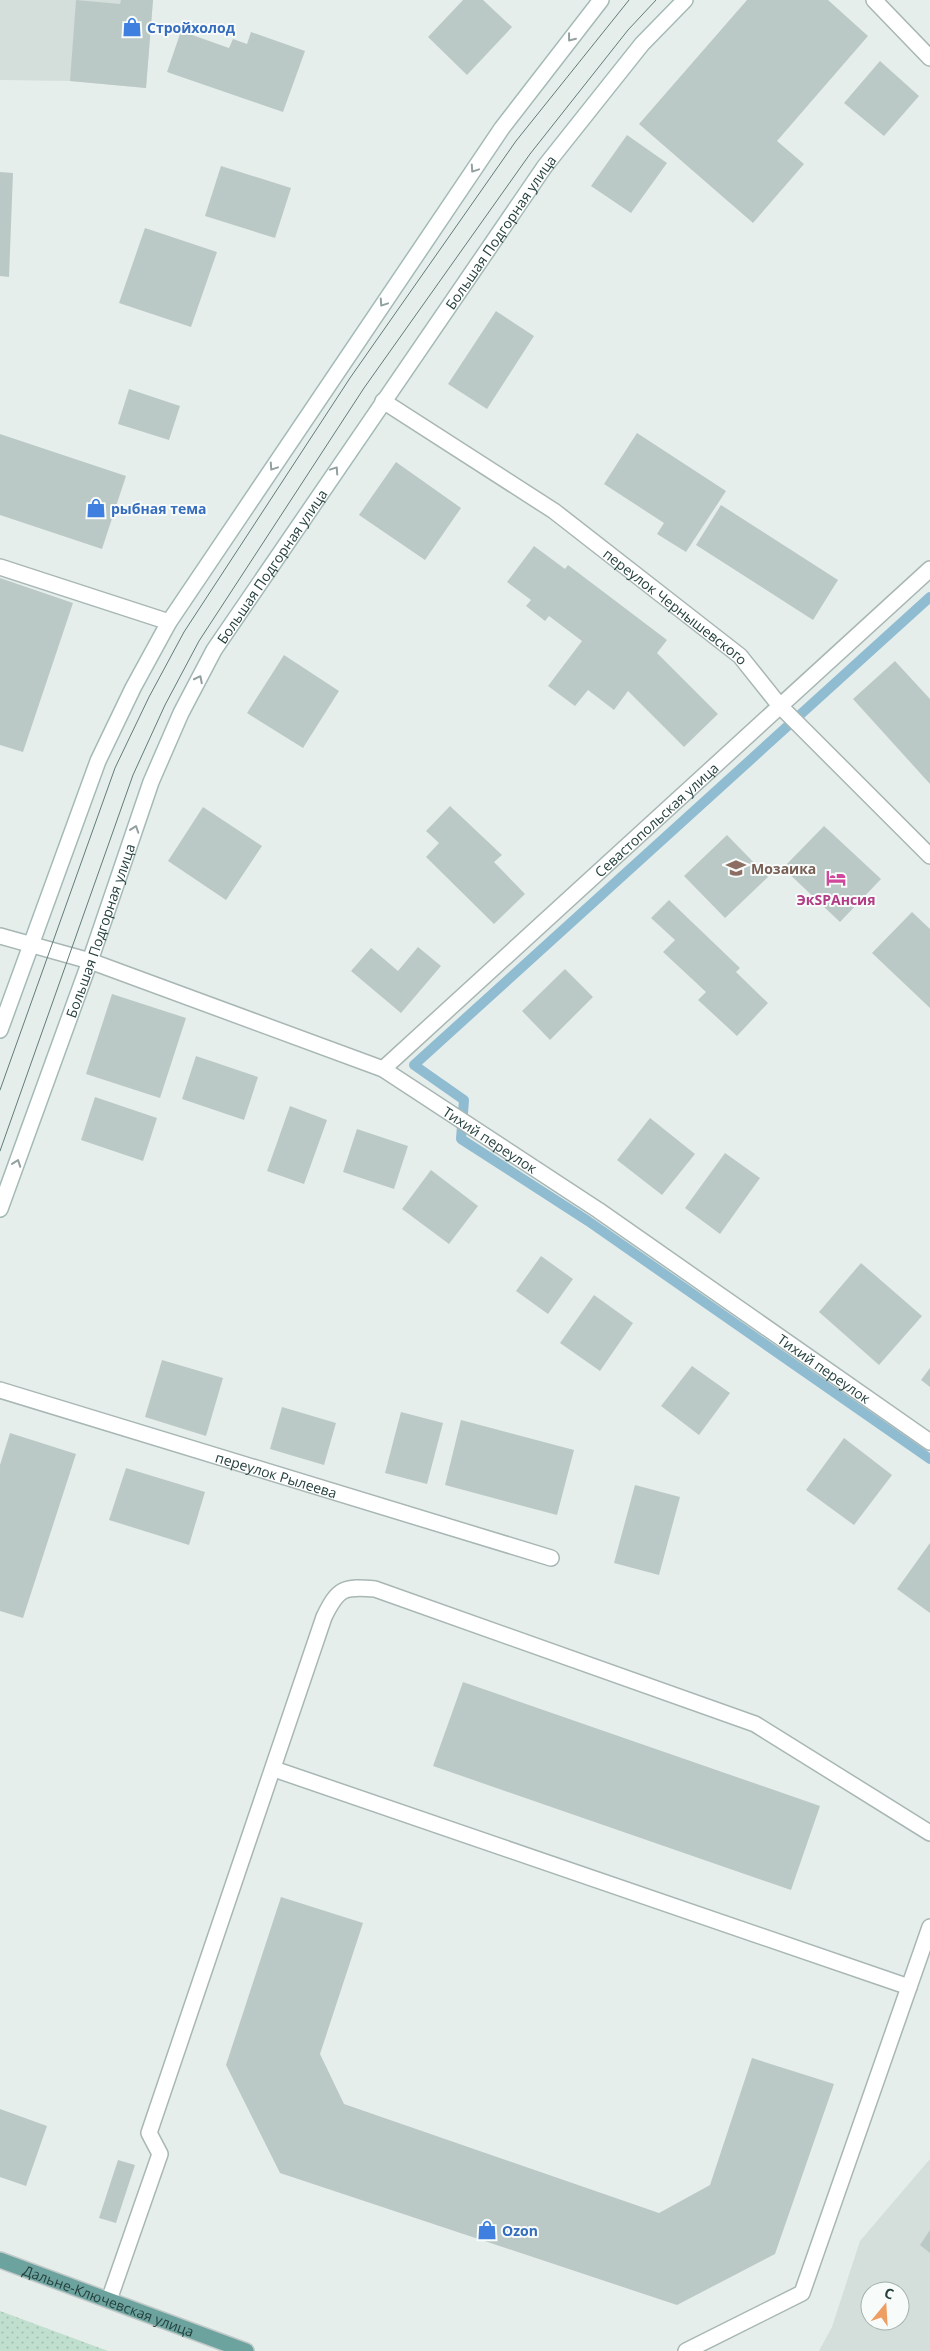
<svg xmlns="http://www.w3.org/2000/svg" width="930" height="2351" font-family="'Open Sans',sans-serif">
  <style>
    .built { fill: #d4dedb; fill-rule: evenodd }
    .park { fill: url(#park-dots) }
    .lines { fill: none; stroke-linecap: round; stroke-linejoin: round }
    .stream { stroke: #90bcd1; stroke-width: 10 }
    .building { fill: #bbc9c6 }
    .lane-casing { stroke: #a8b7b4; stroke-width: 18 }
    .street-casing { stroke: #a8b7b4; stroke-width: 18 }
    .secondary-casing { stroke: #a4bab6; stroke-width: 18 }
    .primary-casing { stroke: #c2cac9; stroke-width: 18 }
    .lane { stroke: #fff; stroke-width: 15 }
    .street { stroke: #fff; stroke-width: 15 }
    .secondary { stroke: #fff; stroke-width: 15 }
    .primary { stroke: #6ca39e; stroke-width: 15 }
    .tram { stroke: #607c79; stroke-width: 1 }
    .oneway { stroke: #92a09e }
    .labels { text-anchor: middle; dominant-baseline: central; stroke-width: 4; stroke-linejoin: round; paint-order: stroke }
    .shop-label { font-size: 14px; font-weight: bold; fill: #366cbe; stroke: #f7fbf9; text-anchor: start }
    .street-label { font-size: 14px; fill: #25413e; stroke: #f7fbf9 }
    .education-label { font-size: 14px; font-weight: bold; fill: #785e54; stroke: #f7fbf9; text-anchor: start }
    .hotel-label { font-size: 14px; font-weight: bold; fill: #b23c85; stroke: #f7fbf9 }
  </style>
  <defs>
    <pattern id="park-dots" width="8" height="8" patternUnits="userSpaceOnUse" patternTransform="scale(1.25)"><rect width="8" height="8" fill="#c0dfce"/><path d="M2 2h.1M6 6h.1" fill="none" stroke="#a5c1b2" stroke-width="1.8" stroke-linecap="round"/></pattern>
  </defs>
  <rect width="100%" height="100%" fill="#e6eeec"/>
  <g class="built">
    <polygon points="0,0 153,0 146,88 70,81 0,80"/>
    <path d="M 930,2159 L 930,2351 L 819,2351 L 832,2327 L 860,2241 ZM 870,2291 L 900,2291 L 900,2321 L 870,2321 Z"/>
  </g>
  <polygon class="park" points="0,2311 108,2351 0,2351"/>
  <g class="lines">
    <polyline class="stream" points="930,597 414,1065 464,1100 461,1139 588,1221 930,1459"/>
  </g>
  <g class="building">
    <polygon points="76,0 120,4 121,0 153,0 146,88 70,81"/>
    <polygon points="463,0 483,0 512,27 467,75 428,37"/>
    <polygon points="747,0 828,0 868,36 777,141 804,164 753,223 639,124"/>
    <polygon points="181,31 229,48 233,39 247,44 251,32 305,51 283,112 167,72"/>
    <polygon points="880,61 919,96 884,136 844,103"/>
    <polygon points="627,135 667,163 631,213 591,186"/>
    <polygon points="221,166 291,188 275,238 205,216"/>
    <polygon points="0,172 13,173 9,277 0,276"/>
    <polygon points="145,228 217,252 191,327 119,303"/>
    <polygon points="496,311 534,336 487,409 448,384"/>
    <polygon points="129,389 180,406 169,440 118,424"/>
    <polygon points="637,433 726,491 686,552 657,534 664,523 604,484"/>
    <polygon points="0,434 126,476 102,549 0,515"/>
    <polygon points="396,462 461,508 425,560 359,515"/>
    <polygon points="721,505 838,580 813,620 696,545"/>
    <polygon points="534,546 565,569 568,565 667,640 657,653 718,714 684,747 628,691 614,710 588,690 575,706 548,686 582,641 549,616 545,621 526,606 531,600 507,582"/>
    <polygon points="0,578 73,603 23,752 0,745"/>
    <polygon points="284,655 339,691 303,748 247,713"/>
    <polygon points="895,661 930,699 930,784 853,699"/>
    <polygon points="450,806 502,855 494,862 525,894 494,924 426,857 439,843 426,831"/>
    <polygon points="203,807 262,846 226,900 168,861"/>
    <polygon points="824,826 881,879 840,922 783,868"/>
    <polygon points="727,835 768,877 725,918 684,876"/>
    <polygon points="669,900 740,968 736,972 768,1003 737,1036 698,1000 706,992 663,952 675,940 651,918"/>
    <polygon points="912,912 930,929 930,1008 872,953"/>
    <polygon points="418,947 441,966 401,1013 351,971 371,948 398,971"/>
    <polygon points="565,969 593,997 550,1040 522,1011"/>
    <polygon points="112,994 186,1018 160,1098 86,1074"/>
    <polygon points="196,1056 258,1077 244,1120 182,1099"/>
    <polygon points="95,1097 157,1118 143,1161 81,1140"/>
    <polygon points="290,1106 327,1120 304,1184 267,1171"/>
    <polygon points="650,1118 695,1154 662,1195 617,1160"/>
    <polygon points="357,1129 408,1146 394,1189 343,1172"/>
    <polygon points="725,1153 760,1178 720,1234 685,1208"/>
    <polygon points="431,1170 478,1206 449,1244 402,1209"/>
    <polygon points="541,1256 573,1279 548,1314 516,1291"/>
    <polygon points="861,1263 922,1316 879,1365 819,1312"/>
    <polygon points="594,1295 633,1323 600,1371 560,1343"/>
    <polygon points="162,1360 223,1378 206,1436 145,1417"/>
    <polygon points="692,1366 730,1393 699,1435 661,1406"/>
    <polygon points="930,1368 930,1387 921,1380"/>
    <polygon points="282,1407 336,1423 324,1465 270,1449"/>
    <polygon points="401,1412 443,1423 427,1484 385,1473"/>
    <polygon points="461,1420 574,1450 557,1515 445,1485"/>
    <polygon points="10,1433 76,1454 23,1618 0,1611 0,1465"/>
    <polygon points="844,1438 892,1475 854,1525 806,1490"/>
    <polygon points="126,1468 205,1492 189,1545 109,1520"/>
    <polygon points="635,1485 680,1497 659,1575 614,1563"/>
    <polygon points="930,1543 930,1613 897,1589"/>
    <polygon points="463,1682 820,1806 791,1890 433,1766"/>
    <polygon points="281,1897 363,1923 320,2054 344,2104 659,2213 710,2185 752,2058 834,2084 775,2254 677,2305 280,2173 226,2065"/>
    <polygon points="0,2109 47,2126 26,2186 0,2177"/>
    <polygon points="118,2160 135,2165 116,2223 99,2218"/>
    <polygon points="930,2230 930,2253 920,2245"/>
  </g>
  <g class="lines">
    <defs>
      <g id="lane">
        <polyline points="0,567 169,622"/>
        <polyline points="274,1769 909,1987"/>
        <path d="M 109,2300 L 160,2154 L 149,2133 L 324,1617 C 338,1588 344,1586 375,1589 L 755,1724 L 930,1833"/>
        <polyline points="686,2351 802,2293 930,1927"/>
      </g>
      <g id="street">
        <polyline points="874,0 930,58"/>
        <path id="s1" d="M 383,401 L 554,511 L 740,656 L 780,706 L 930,856"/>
        <path id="s2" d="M 0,936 L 90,961 L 383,1069 L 598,1210 L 930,1442"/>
        <path id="s3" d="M 383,1069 L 930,569"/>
        <path id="s4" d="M 0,1390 L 551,1558"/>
      </g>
      <g id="secondary">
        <polyline points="0,1030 98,761 133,688 169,622 502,128 601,0"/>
        <path id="s5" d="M 0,1209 L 90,961 L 151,782 L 181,713 L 214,650 L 545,166 L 642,44 L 685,0"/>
      </g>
      <g id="primary">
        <path id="s6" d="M 0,2260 L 246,2351"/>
      </g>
    </defs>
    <use href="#lane" class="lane-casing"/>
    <use href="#street" class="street-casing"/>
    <use href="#secondary" class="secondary-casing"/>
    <use href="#primary" class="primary-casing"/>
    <use href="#lane" class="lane"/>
    <use href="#street" class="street"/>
    <use href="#secondary" class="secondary"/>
    <use href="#primary" class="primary"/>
    <g class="tram">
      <polyline points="0,1090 115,768 149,697 184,632 350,378 516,141 629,0"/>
      <polyline points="0,1151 133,775 165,705 199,641 364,388 530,154 628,30 656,0"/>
    </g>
  </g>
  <defs><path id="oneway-chevron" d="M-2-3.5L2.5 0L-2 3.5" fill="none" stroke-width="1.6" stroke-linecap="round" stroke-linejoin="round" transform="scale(1.25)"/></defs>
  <g class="oneway">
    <use href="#oneway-chevron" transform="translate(571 38) rotate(128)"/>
    <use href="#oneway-chevron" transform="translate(474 169) rotate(124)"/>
    <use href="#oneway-chevron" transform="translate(383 303) rotate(124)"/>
    <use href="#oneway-chevron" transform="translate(273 467) rotate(124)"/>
    <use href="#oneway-chevron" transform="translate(335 470) rotate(-56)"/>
    <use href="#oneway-chevron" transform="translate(199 679) rotate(-63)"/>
    <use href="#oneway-chevron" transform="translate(135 829) rotate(-71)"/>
    <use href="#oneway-chevron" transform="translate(17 1163) rotate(-70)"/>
  </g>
  <defs>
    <symbol id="shop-bare" viewBox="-9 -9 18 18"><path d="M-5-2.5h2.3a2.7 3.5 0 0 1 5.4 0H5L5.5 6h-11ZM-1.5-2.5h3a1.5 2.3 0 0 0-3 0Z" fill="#3f7fe0" stroke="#f7fbf9" stroke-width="2.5" paint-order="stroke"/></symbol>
    <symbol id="school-bare" viewBox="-9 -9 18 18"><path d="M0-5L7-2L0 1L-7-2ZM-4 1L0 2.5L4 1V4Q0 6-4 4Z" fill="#8d6e63" stroke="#f7fbf9" stroke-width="2.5" paint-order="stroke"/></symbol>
    <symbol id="hotel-bare" viewBox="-9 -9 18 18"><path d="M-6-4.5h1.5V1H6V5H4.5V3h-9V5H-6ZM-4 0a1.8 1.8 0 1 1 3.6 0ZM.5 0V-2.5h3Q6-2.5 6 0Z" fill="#d1479c" stroke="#f7fbf9" stroke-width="2.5" paint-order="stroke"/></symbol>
  </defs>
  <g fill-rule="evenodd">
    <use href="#shop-bare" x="118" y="13" width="28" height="28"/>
    <use href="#shop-bare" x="82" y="494" width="28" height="28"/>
    <use href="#school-bare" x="722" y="854" width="28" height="28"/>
    <use href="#hotel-bare" x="822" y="864" width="28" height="28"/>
    <use href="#shop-bare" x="473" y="2216" width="28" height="28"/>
  </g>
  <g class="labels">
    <g class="shop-label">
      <text x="147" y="27">Стройхолод</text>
      <text x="111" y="508">рыбная тема</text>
      <text x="502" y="2230">Ozon</text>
    </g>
    <g class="street-label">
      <text stroke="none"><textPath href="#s5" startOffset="1106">Большая Подгорная улица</textPath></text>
      <text stroke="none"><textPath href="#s5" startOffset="701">Большая Подгорная улица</textPath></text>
      <text stroke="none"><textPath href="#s1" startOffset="358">переулок Чернышевского</textPath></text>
      <text stroke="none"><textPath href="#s3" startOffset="370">Севастопольская улица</textPath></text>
      <text stroke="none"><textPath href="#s5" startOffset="296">Большая Подгорная улица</textPath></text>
      <text stroke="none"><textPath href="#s2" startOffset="534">Тихий переулок</textPath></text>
      <text stroke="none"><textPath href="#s2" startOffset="939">Тихий переулок</textPath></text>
      <text stroke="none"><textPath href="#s4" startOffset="289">переулок Рылеева</textPath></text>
      <text stroke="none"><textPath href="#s6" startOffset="116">Дальне-Ключевская улица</textPath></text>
    </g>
    <g class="education-label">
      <text x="751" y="868">Мозаика</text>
    </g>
    <g class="hotel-label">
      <text x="836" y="899">ЭкSPAнсия</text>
    </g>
  </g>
  <g transform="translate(885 2306) rotate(18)"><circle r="24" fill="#f7fbf9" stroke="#a3b1ae"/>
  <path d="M0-4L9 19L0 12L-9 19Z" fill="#ef9e63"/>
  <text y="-8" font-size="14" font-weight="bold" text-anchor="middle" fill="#25413e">С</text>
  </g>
</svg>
